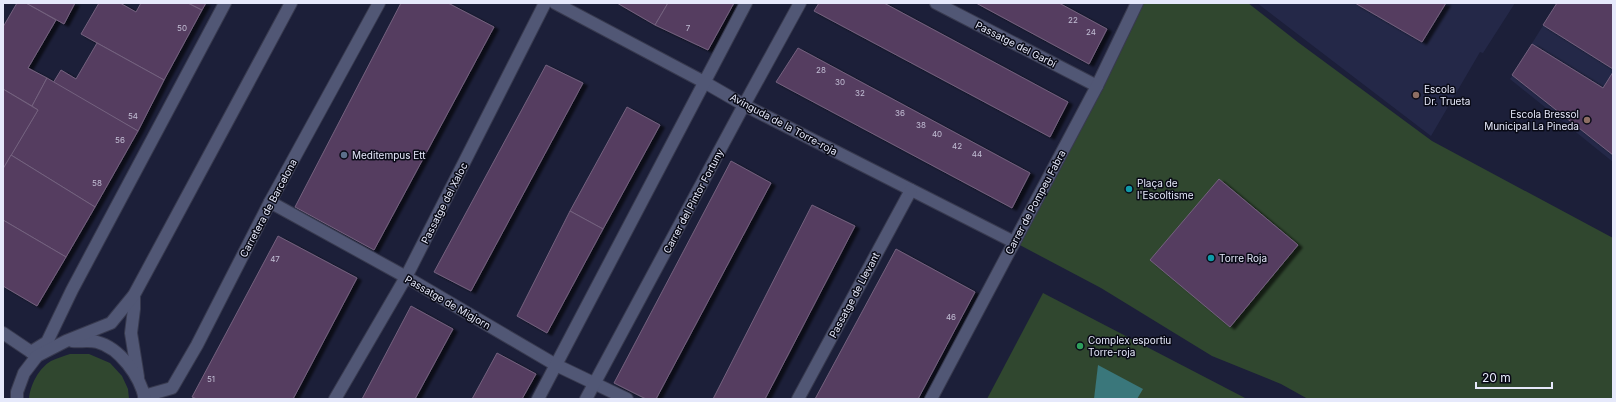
<svg xmlns="http://www.w3.org/2000/svg" width="1616" height="402" font-family="Inter,sans-serif">
  <style>
    .built { fill: #242848 }
    .green { fill: #30472f }
    .water { fill: #3a777b }
    .building { fill: #553e61; stroke: #74617e; filter: url(#shadow) }
    .lines { fill: none; stroke-linecap: round; stroke-linejoin: round }
    .pedestrian-casing { stroke: #383a4f; stroke-width: 14 }
    .minor-casing { stroke: #383a4f; stroke-width: 14 }
    .tertiary-casing { stroke: #383a4f; stroke-width: 14 }
    .pedestrian { stroke: #515775; stroke-width: 12 }
    .minor { stroke: #515775; stroke-width: 12 }
    .tertiary { stroke: #515775; stroke-width: 12 }
    .education-dot { fill: #8d6e63; stroke: #090a16; stroke-width: 1.5 }
    .service-dot { fill: #5c6f8a; stroke: #090a16; stroke-width: 1.5 }
    .culture-dot { fill: #0f9aa8; stroke: #090a16; stroke-width: 1.5 }
    .leisure-dot { fill: #2e9e5b; stroke: #090a16; stroke-width: 1.5 }
    .labels { text-anchor: middle; dominant-baseline: central; stroke-width: 3; stroke-linejoin: round; paint-order: stroke }
    .number-label { font-size: 8px; fill: #c2bed4 }
    .street-label { font-size: 10px; fill: #e6e9fb; stroke: #090a16 }
    .poi-label { font-size: 10px; fill: #e6e9fb; stroke: #090a16; text-anchor: start }
  </style>
  <defs>
    <filter id="shadow"><feDropShadow dx="4.5" dy="2.5" stdDeviation="1" flood-color="#0009"/></filter>
  </defs>
  <rect width="100%" height="100%" fill="#1c1f39"/>
  <g class="built">
    <polygon points="1257,3 1515,3 1483,53 1480,52 1431,136"/>
    <polygon points="1557,3 1613,3 1613,162 1510,79"/>
  </g>
  <g class="green">
    <polygon points="1136,3 1248,3 1299,43 1432,141 1613,238 1613,399 1308,399 1281,384 1212,356 1101,288 1014,242"/>
    <polygon points="1043,293 1247,399 987,399"/>
    <path d="M 70,354 L 89,354 L 110,363 L 122,376 L 128,389 L 129,399 L 29,399 C 30,385 39,368 51,361 C 57,358 64,356 70,354 Z"/>
  </g>
  <polygon class="water" points="1098,365 1143,389 1137,399 1094,399"/>
  <g class="building">
    <polygon points="17,3 26,3 56,20 28,68 47,78 32,106 3,89 3,27"/>
    <polygon points="26,3 75,3 64,24"/>
    <polygon points="99,3 120,3 136,12 141,3 188,3 202,10 164,80 81,34"/>
    <polygon points="188,3 206,3 202,10"/>
    <polygon points="401,3 448,3 494,27 374,250 295,207"/>
    <polygon points="617,3 668,3 655,25"/>
    <polygon points="668,3 734,3 708,50 655,25"/>
    <polygon points="819,3 884,3 1068,102 1050,137 814,11"/>
    <polygon points="976,3 1059,3 1107,29 1089,64"/>
    <polygon points="1355,3 1446,3 1422,42"/>
    <polygon points="1557,3 1613,3 1613,69 1543,25"/>
    <polygon points="97,43 164,80 138,131 53,83 61,70 76,79"/>
    <polygon points="1532,44 1603,88 1613,72 1613,155 1512,75"/>
    <polygon points="798,48 1030,173 1012,208 776,82"/>
    <polygon points="546,65 583,83 471,291 434,272"/>
    <polygon points="47,78 138,131 95,207 11,155 38,110 32,106"/>
    <polygon points="3,89 38,110 3,169"/>
    <polygon points="627,107 660,125 603,229 570,211"/>
    <polygon points="11,155 95,207 66,257 3,220 3,169"/>
    <polygon points="731,161 771,183 656,399 646,399 614,383"/>
    <polygon points="1219,179 1298,245 1230,327 1150,260"/>
    <polygon points="812,205 855,226 765,399 713,399"/>
    <polygon points="570,211 603,229 547,333 517,316"/>
    <polygon points="3,220 66,257 37,306 3,286"/>
    <polygon points="278,236 357,278 293,399 197,399 192,397"/>
    <polygon points="896,249 975,292 918,399 815,399"/>
    <polygon points="411,306 453,329 415,399 362,399"/>
    <polygon points="497,353 536,374 522,399 472,399"/>
  </g>
  <g class="lines">
    <defs>
      <polyline id="pedestrian" points="270,202 406,277 556,365 627,399"/>
      <g id="minor">
        <polyline points="555,3 704,82 744,105 1014,242"/>
        <polyline points="936,3 1097,86"/>
        <polyline points="3,333 37,356"/>
        <polyline points="31,352 47,342 72,290 225,3"/>
        <polyline points="144,396 172,388 197,345 270,202 379,3"/>
        <polyline points="335,399 406,277 545,3"/>
        <polyline points="538,399 746,3"/>
        <polyline points="586,399 744,105 800,3"/>
        <polyline points="798,399 911,190"/>
        <polyline points="931,399 1097,86 1137,3"/>
      </g>
      <g id="tertiary">
        <polyline points="134,295 134,309 131,333 138,377"/>
        <path d="M 72,341 C 79,342 89,340 97,342 C 120,348 140,376 145,399"/>
        <polyline points="17,399 17,392 24,373 37,356 66,341 111,323 134,295 291,3"/>
      </g>
    </defs>
    <use href="#pedestrian" class="pedestrian-casing"/>
    <use href="#minor" class="minor-casing"/>
    <use href="#tertiary" class="tertiary-casing"/>
    <use href="#pedestrian" class="pedestrian"/>
    <use href="#minor" class="minor"/>
    <use href="#tertiary" class="tertiary"/>
  </g>
  <g class="education-dot">
    <circle cx="1416" cy="95" r="4"/>
    <circle cx="1587" cy="120" r="4"/>
  </g>
  <circle class="service-dot" cx="344" cy="155" r="4"/>
  <g class="culture-dot">
    <circle cx="1129" cy="189" r="4"/>
    <circle cx="1211" cy="258" r="4"/>
  </g>
  <circle class="leisure-dot" cx="1080" cy="346" r="4"/>
  <g class="labels">
    <g class="number-label">
      <text x="1073" y="20">22</text>
      <text x="182" y="28">50</text>
      <text x="688" y="28">7</text>
      <text x="1091" y="32">24</text>
      <text x="821" y="70">28</text>
      <text x="840" y="82">30</text>
      <text x="860" y="93">32</text>
      <text x="900" y="113">36</text>
      <text x="133" y="116">54</text>
      <text x="921" y="125">38</text>
      <text x="937" y="134">40</text>
      <text x="120" y="140">56</text>
      <text x="957" y="146">42</text>
      <text x="977" y="154">44</text>
      <text x="97" y="183">58</text>
      <text x="275" y="259">47</text>
      <text x="951" y="317">46</text>
      <text x="211" y="379">51</text>
    </g>
    <g class="street-label">
      <text transform="translate(1016 44) rotate(27)">Passatge del Garbí</text>
      <text transform="translate(784 124) rotate(28)">Avinguda de la Torre-roja</text>
      <text transform="translate(693 201) rotate(-62)">Carrer del Pintor Fortuny</text>
      <text transform="translate(1035 202) rotate(-62)">Carrer de Pompeu Fabra</text>
      <text transform="translate(444 203) rotate(-63)">Passatge del Xaloc</text>
      <text transform="translate(268 208) rotate(-62)">Carretera de Barcelona</text>
      <text transform="translate(854 295) rotate(-62)">Passatge de Llevant</text>
      <text transform="translate(448 302) rotate(30)">Passatge de Migjorn</text>
    </g>
    <g class="poi-label">
      <text x="1424" y="89">Escola<tspan x="1424" dy="12">Dr. Trueta</tspan></text>
      <text x="1579" y="114" text-anchor="end">Escola Bressol<tspan x="1579" dy="12">Municipal La Pineda</tspan></text>
      <text x="352" y="155">Meditempus Ett</text>
      <text x="1137" y="183">Plaça de<tspan x="1137" dy="12">l'Escoltisme</tspan></text>
      <text x="1219" y="258">Torre Roja</text>
      <text x="1088" y="340">Complex esportiu<tspan x="1088" dy="12">Torre-roja</tspan></text>
    </g>
  </g>
  <rect width="1616" height="402" fill="none" stroke="#e6e9fb" stroke-width="8"/>
  <path d="M1476 382v6h76v-6" fill="none" stroke="#e6e9fb" stroke-width="2"/>
  <text x="1482" y="382" font-size="12" fill="#e6e9fb" stroke="#090a16" stroke-width="3" paint-order="stroke">20 m</text>
</svg>
